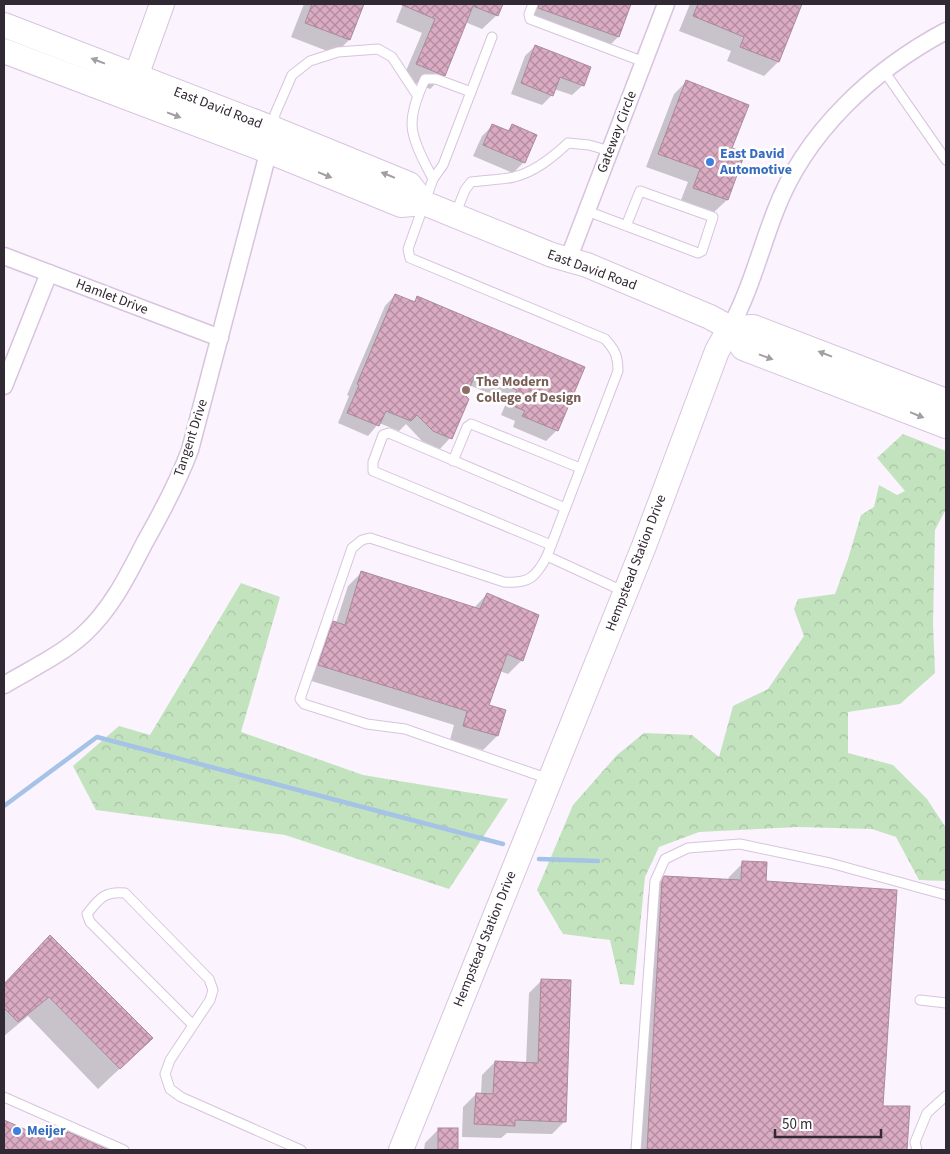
<svg xmlns="http://www.w3.org/2000/svg" width="950" height="1154" font-family="'Source Sans 3',sans-serif">
  <style>
    .forest { fill: url(#forest-crowns) }
    .shadow { fill: #0003 }
    .lines { fill: none; stroke-linecap: round; stroke-linejoin: round }
    .stream { stroke: #a5c2e7; stroke-width: 4.5 }
    .building { fill: url(#building-cross-hatch); stroke: #a98b99 }
    .lane-casing { stroke: #d8c4de; stroke-width: 11 }
    .street-casing { stroke: #d8c4de; stroke-width: 19 }
    .secondary-casing { stroke: #d8c4de; stroke-width: 26 }
    .lane { stroke: #fff; stroke-width: 9 }
    .street { stroke: #fff; stroke-width: 16 }
    .secondary { stroke: #fff; stroke-width: 24 }
    .oneway { fill: #a29fa3 }
    .shop-dot { fill: #3f7fe0; stroke: #fff; stroke-width: 2 }
    .education-dot { fill: #8d6e63; stroke: #fff; stroke-width: 2 }
    .labels { text-anchor: middle; dominant-baseline: central; stroke-width: 5; stroke-linejoin: round; paint-order: stroke }
    .street-label { font-size: 14px; fill: #312933; stroke: #fff }
    .shop-label { font-size: 14px; font-weight: bold; fill: #366cbe; stroke: #fff; text-anchor: start }
    .education-label { font-size: 14px; font-weight: bold; fill: #785e54; stroke: #fff; text-anchor: start }
  </style>
  <defs>
    <pattern id="forest-crowns" width="20" height="18" patternUnits="userSpaceOnUse" patternTransform="scale(1.25)"><rect width="20" height="18" fill="#c3e3bf"/><path d="M2 6a3 3 0 1 1 6 0M12 15a3 3 0 1 1 6 0" fill="none" stroke="#a8c3a5"/></pattern>
    <pattern id="building-cross-hatch" width="8" height="8" patternUnits="userSpaceOnUse" patternTransform="scale(1.25)"><rect width="8" height="8" fill="#daabc2"/><path d="M0 0l8 8M0 8l8-8" fill="none" stroke="#b18b9e"/></pattern>
  </defs>
  <rect width="100%" height="100%" fill="#fbf3fd"/>
  <g class="forest">
    <polygon points="903,434 946,451 946,509 935,530 933,624 935,673 900,704 848,712 848,753 893,765 927,799 946,828 946,881 919,880 896,837 872,829 798,827 699,832 659,847 645,877 634,985 620,984 610,940 563,934 537,890 573,805 617,755 644,733 692,735 719,757 733,706 768,689 804,636 794,609 798,599 835,594 848,559 861,515 874,507 879,485 897,495 905,491 877,458"/>
    <polygon points="241,583 280,597 241,732 363,775 508,799 449,889 285,835 96,810 73,766 119,726 150,735"/>
  </g>
  <g class="shadow">
    <polygon points="304,4 363,4 349,40 335,54 291,37"/>
    <polygon points="403,4 501,4 497,15 482,29 465,22 444,75 430,89 403,78 422,33 396,22"/>
    <polygon points="535,4 630,4 618,37 604,51 528,23"/>
    <polygon points="690,4 800,4 778,62 764,76 727,61 731,51 679,31"/>
    <polygon points="535,46 583,85 572,95 554,89 552,95 542,105 511,94 525,56"/>
    <polygon points="686,82 730,149 743,154 727,200 714,212 681,200 688,182 646,167 674,94"/>
    <polygon points="492,126 506,132 512,126 535,136 524,162 513,173 473,156 482,136"/>
    <polygon points="395,295 412,303 418,297 583,367 557,430 546,441 513,427 515,421 501,415 507,401 469,385 465,396 467,399 450,438 440,449 422,441 406,424 399,431 379,423 368,436 338,423 349,396 347,395 385,306"/>
    <polygon points="362,572 474,608 487,594 522,660 508,674 500,671 488,706 505,711 497,736 483,750 450,740 454,725 305,679 320,637 334,623 336,623 348,586"/>
    <polygon points="743,863 765,882 882,1107 908,1107 905,1150 635,1150 648,896 650,892 665,877 728,881 729,877"/>
    <polygon points="30,957 131,1058 98,1089 28,1016 4,1036 4,985"/>
    <polygon points="542,980 565,1121 552,1134 507,1133 501,1138 462,1137 463,1107 476,1094 481,1094 482,1075 495,1062 526,1064 529,993"/>
    <polygon points="4,1121 44,1139 55,1128 106,1150 4,1150"/>
    <polygon points="439,1129 457,1129 457,1150 424,1150 425,1143"/>
  </g>
  <g class="lines">
    <g class="stream">
      <polyline points="4,806 97,737 503,844"/>
      <polyline points="539,859 598,861"/>
    </g>
  </g>
  <g class="building">
    <polygon points="312,4 364,4 350,40 305,23"/>
    <polygon points="400,4 503,4 498,16 473,6 445,76 416,64 435,19"/>
    <polygon points="539,4 631,4 619,37 538,8"/>
    <polygon points="698,4 802,4 779,62 740,47 744,37 693,16"/>
    <polygon points="535,45 591,67 584,86 560,77 553,96 521,83"/>
    <polygon points="686,80 749,105 732,148 745,153 728,200 693,188 700,169 658,154"/>
    <polygon points="492,124 509,131 512,124 537,135 525,163 483,145"/>
    <polygon points="395,294 415,302 417,296 585,367 558,431 522,416 525,411 511,405 517,390 476,373 466,396 469,399 452,439 433,431 417,415 411,421 386,411 379,426 347,413 359,385 357,384"/>
    <polygon points="361,571 480,609 487,593 539,615 523,661 507,654 489,705 506,710 498,736 463,726 467,711 318,665 333,621 345,625"/>
    <polygon points="742,861 767,862 766,881 897,890 883,1106 910,1106 907,1150 647,1150 662,881 664,876 741,880"/>
    <polygon points="50,935 153,1038 120,1069 49,997 18,1022 4,1008 4,984"/>
    <polygon points="541,979 571,980 566,1122 515,1120 515,1126 474,1124 476,1093 493,1094 495,1061 538,1063"/>
    <polygon points="4,1120 49,1140 55,1126 109,1150 4,1150"/>
    <rect x="438" y="1128" width="20" height="22"/>
  </g>
  <g class="lines">
    <defs>
      <g id="lane">
        <polyline points="533,4 529,14 530,19 644,62"/>
        <path d="M 492,37 L 443,165 L 433,179 L 408,249 L 410,258 L 605,339 C 615,350 618,356 618,371 L 547,556"/>
        <polyline points="884,71 946,160"/>
        <polyline points="274,127 275,114 292,75 310,61 338,52 378,49 392,57 417,95"/>
        <path d="M 433,179 C 426,165 412,141 412,124 C 412,109 419,92 425,79 L 436,79 L 471,92"/>
        <polyline points="587,211 698,253 702,251 713,217 640,191 626,226"/>
        <path d="M 455,215 L 465,190 L 471,182 C 485,180 500,180 514,177 C 535,172 553,157 568,143 L 589,145 L 610,151"/>
        <polyline points="453,461 467,427 471,424 580,468"/>
        <polyline points="551,545 373,471 373,462 383,435 389,433 565,508"/>
        <path d="M 549,779 L 405,729 L 367,724 L 304,704 L 300,699 L 352,548 L 362,540 L 370,538 L 504,582 C 529,584 536,577 547,556 L 625,592"/>
        <polyline points="920,1000 946,1003"/>
        <path d="M 193,1025 L 90,922 L 87,914 C 99,899 104,891 125,893 L 209,979 L 213,990 L 210,1000 L 170,1060 L 165,1074 L 170,1089 L 181,1097 L 301,1150"/>
        <polyline points="4,1097 124,1150"/>
        <polyline points="636,1150 655,881 665,859 688,848 740,844 830,863 946,895"/>
        <polyline points="917,1150 915,1142 927,1113 946,1096"/>
      </g>
      <g id="street">
        <polyline points="4,256 220,338"/>
        <polyline points="568,260 666,4"/>
        <path d="M 730,328 C 750,291 760,251 775,212 C 805,132 873,70 946,31"/>
        <polyline points="4,386 49,273"/>
        <path d="M 4,685 C 31,669 61,655 84,634 C 112,608 128,575 145,542 C 162,512 178,482 190,450 L 271,142"/>
      </g>
      <g id="secondary">
        <polyline points="4,25 274,129 409,184 424,203"/>
        <polyline points="4,51 268,151 401,205 424,203 552,255 587,265 710,317 730,328 743,348 946,426"/>
        <polyline points="131,90 162,4"/>
        <polyline points="730,328 753,327 946,401"/>
        <polyline points="401,1150 644,546 717,351 730,328"/>
      </g>
    </defs>
    <use href="#lane" class="lane-casing"/>
    <use href="#street" class="street-casing"/>
    <use href="#secondary" class="secondary-casing"/>
    <use href="#lane" class="lane"/>
    <use href="#street" class="street"/>
    <use href="#secondary" class="secondary"/>
  </g>
  <defs><path id="oneway-solid" d="M-6-.8H1V-3.2L6.5 0L1 3.2V.8H-6Z" transform="scale(1.25)"/></defs>
  <g class="oneway">
    <use href="#oneway-solid" transform="translate(98 61) rotate(-159)"/>
    <use href="#oneway-solid" transform="translate(174 115) rotate(21)"/>
    <use href="#oneway-solid" transform="translate(325 175) rotate(22)"/>
    <use href="#oneway-solid" transform="translate(388 175) rotate(-158)"/>
    <use href="#oneway-solid" transform="translate(825 354) rotate(-159)"/>
    <use href="#oneway-solid" transform="translate(766 357) rotate(20)"/>
    <use href="#oneway-solid" transform="translate(917 415) rotate(22)"/>
  </g>
  <g class="shop-dot">
    <circle cx="710" cy="162" r="5"/>
    <circle cx="17" cy="1131" r="5"/>
  </g>
  <circle class="education-dot" cx="466" cy="390" r="5"/>
  <g class="labels">
    <g class="street-label">
      <text transform="translate(218 108) rotate(21)">East David Road</text>
      <text transform="translate(617 132) rotate(-69)">Gateway Circle</text>
      <text transform="translate(592 270) rotate(20)">East David Road</text>
      <text transform="translate(112 297) rotate(21)">Hamlet Drive</text>
      <text transform="translate(191 438) rotate(-72)">Tangent Drive</text>
      <text transform="translate(636 563) rotate(-69)">Hempstead Station Drive</text>
      <text transform="translate(485 939) rotate(-68)">Hempstead Station Drive</text>
    </g>
    <g class="shop-label">
      <text x="720" y="154">East David<tspan x="720" dy="16">Automotive</tspan></text>
      <text x="27" y="1131">Meijer</text>
    </g>
    <g class="education-label">
      <text x="476" y="382">The Modern<tspan x="476" dy="16">College of Design</tspan></text>
    </g>
  </g>
  <rect width="950" height="1154" fill="none" stroke="#312933" stroke-width="10"/>
  <path d="M775 1129v8h106v-8" fill="none" stroke="#312933" stroke-width="2.5"/>
  <text x="782" y="1129" font-size="15" fill="#312933" stroke="#ffffff" stroke-width="4" paint-order="stroke">50 m</text>
</svg>
